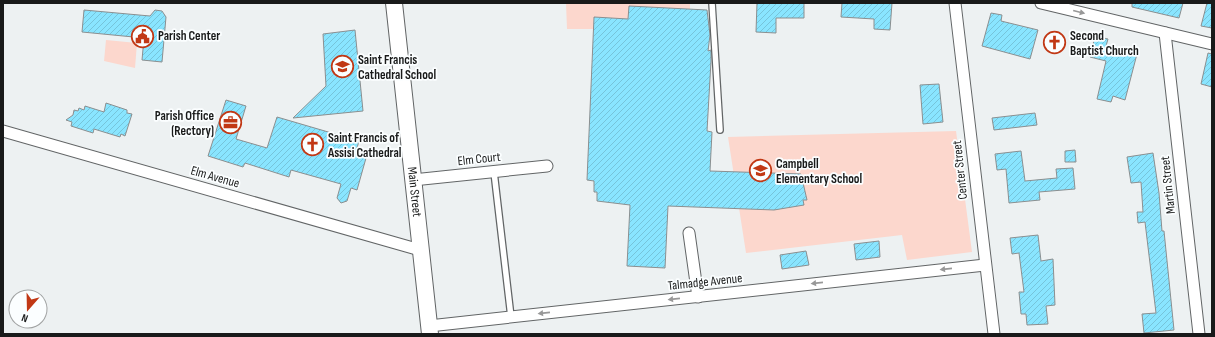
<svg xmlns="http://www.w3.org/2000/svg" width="1215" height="337" font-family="'Sofia Sans Condensed',sans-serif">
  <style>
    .green { fill: #fcd7cd }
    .building { fill: url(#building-hatch); stroke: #8b8f90 }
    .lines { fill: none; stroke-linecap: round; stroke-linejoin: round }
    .lane-casing { stroke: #626566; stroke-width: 8 }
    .street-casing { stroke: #626566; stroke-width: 13 }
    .secondary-casing { stroke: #626566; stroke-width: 18 }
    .lane { stroke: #fff; stroke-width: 5.5 }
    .street { stroke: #fff; stroke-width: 11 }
    .secondary { stroke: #fff; stroke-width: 16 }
    .oneway { fill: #989898 }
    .labels { text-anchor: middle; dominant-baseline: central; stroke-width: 3.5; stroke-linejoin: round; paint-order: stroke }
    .poi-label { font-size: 13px; font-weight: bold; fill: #191a1a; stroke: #fbfeff; text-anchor: start }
    .street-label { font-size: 13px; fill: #191a1a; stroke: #fbfeff }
  </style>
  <defs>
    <pattern id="building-hatch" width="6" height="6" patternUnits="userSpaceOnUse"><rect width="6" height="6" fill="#89e5ff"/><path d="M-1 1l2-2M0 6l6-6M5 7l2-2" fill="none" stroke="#76c4da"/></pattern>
  </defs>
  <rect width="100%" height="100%" fill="#edf1f2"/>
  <g class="green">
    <polygon points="566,3 690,3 690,9 629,6 628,19 594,17 593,29 567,29"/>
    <polygon points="106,40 137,43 135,68 104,61"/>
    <polygon points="956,131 972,252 907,260 902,235 746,253 728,137"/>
  </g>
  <g class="building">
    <polygon points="757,3 804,3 804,18 776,18 776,33 756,32"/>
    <polygon points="842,3 892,3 890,30 874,29 874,19 841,17"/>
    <polygon points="1132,3 1183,3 1179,18 1132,7"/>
    <polygon points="1207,3 1212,3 1212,28 1201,26"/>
    <polygon points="629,6 707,10 710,35 708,51 711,50 711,61 707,131 712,132 710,171 801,174 807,200 803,200 804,205 774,210 668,206 665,268 627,266 630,205 597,201 597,192 594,192 594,181 587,180 594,17 628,19"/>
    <polygon points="84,10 150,16 155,10 162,11 166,17 162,62 142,60 144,38 82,32"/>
    <polygon points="991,13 1002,15 1001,21 1038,30 1030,59 982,46"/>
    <polygon points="355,30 363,111 293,118 326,86 323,34"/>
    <polygon points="1095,36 1108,39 1106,46 1137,54 1125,100 1113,96 1111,102 1097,99 1106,61 1090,57"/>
    <polygon points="1208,53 1212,54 1212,87 1201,84"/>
    <polygon points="939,84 943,122 923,124 920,85"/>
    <polygon points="226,100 246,106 236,139 267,148 277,117 359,141 357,148 368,151 357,190 351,188 347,201 341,203 337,198 341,184 291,170 289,177 245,163 243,167 208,156"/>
    <polygon points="106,103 127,110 127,113 132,114 125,136 121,134 120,137 94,129 93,133 71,126 72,122 66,120 73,115 74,110 78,111 79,108 84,110 85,106 104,112"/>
    <polygon points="1035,113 1037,125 994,130 992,118"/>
    <polygon points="1075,150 1076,162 1065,162 1065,151"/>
    <polygon points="1021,151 1025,181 1057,178 1056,169 1073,168 1075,189 1039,192 1040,200 1009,203 1006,169 997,170 995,154"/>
    <polygon points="1153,153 1159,193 1162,231 1164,231 1174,330 1144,333 1142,314 1156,313 1145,222 1138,223 1137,212 1143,212 1141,182 1131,183 1127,157"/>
    <polygon points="1038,235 1041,261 1053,259 1055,305 1046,306 1048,324 1027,325 1026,314 1021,314 1019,292 1024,292 1019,253 1012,254 1010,238"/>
    <polygon points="879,241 880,257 856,260 854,244"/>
    <polygon points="806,251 809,265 782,269 780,255"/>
  </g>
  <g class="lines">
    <defs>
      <g id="lane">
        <polyline points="712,3 720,130"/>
        <polyline points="494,172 511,317"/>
      </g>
      <g id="street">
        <polyline points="955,3 994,334"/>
        <polyline points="1041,3 1212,44"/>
        <polyline points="1165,33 1199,334"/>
        <polyline points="3,131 420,250"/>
        <polyline points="413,180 547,166"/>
        <polyline points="689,233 698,297"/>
        <polyline points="429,326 985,265"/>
      </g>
      <g id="secondary">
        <path id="s1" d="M 394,3 L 430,334"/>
      </g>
    </defs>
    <use href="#lane" class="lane-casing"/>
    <use href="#street" class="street-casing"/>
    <use href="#secondary" class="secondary-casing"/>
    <use href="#lane" class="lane"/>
    <use href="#street" class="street"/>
    <use href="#secondary" class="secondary"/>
  </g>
  <defs><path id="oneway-solid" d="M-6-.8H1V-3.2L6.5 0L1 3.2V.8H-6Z"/></defs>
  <g class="oneway">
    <use href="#oneway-solid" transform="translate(1079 12) rotate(14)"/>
    <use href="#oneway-solid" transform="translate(946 269) rotate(174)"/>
    <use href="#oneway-solid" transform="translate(817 283) rotate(174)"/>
    <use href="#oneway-solid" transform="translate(674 299) rotate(174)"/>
    <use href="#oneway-solid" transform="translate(544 313) rotate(174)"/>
  </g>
  <defs>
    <symbol id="civic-ring" viewBox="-11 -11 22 22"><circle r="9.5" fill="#fbfeff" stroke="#c13815" stroke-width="1.5"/><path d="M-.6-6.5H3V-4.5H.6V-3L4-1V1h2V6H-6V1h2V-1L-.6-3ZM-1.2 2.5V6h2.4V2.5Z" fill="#c13815"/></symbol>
    <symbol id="church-ring" viewBox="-11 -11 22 22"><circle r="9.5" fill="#fbfeff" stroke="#c13815" stroke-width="1.5"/><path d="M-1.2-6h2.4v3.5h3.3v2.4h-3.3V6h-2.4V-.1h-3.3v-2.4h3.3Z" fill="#c13815"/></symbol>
    <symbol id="school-ring" viewBox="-11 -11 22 22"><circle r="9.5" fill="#fbfeff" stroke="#c13815" stroke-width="1.5"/><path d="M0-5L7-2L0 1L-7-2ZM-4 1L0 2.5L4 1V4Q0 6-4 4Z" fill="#c13815"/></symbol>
    <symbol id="office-ring" viewBox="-11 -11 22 22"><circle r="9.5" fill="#fbfeff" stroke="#c13815" stroke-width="1.5"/><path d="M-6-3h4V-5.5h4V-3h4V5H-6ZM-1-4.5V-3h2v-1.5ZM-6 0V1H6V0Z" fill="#c13815"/></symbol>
  </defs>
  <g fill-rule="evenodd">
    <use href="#civic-ring" x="130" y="24" width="25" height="25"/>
    <use href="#church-ring" x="1042" y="30" width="25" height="25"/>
    <use href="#school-ring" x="330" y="54" width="25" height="25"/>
    <use href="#office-ring" x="218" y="110" width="25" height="25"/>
    <use href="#church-ring" x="300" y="132" width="25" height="25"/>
    <use href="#school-ring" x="748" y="158" width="25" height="25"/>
  </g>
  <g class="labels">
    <g class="poi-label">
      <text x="158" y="36">Parish Center</text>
      <text x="1070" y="36">Second<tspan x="1070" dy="15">Baptist Church</tspan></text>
      <text x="358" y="60">Saint Francis<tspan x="358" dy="15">Cathedral School</tspan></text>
      <text x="214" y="116" text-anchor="end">Parish Office<tspan x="214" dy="15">(Rectory)</tspan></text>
      <text x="328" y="138">Saint Francis of<tspan x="328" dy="15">Assisi Cathedral</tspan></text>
      <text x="776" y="164">Campbell<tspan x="776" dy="15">Elementary School</tspan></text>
    </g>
    <g class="street-label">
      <text transform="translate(479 159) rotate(-6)">Elm Court</text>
      <text transform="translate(960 170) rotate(-96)">Center Street</text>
      <text transform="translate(215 177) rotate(16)">Elm Avenue</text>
      <text transform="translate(1168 185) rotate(-96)">Martin Street</text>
      <text stroke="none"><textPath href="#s1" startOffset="190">Main Street</textPath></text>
      <text transform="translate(705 282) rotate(-6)">Talmadge Avenue</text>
    </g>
  </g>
  <rect width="1215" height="337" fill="none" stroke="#191a1a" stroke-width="8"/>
  <g transform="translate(28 309) rotate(200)"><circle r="19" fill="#fbfeff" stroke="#a1a3a3"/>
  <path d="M0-3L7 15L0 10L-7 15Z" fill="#c13815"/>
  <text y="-6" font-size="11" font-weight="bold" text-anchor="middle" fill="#191a1a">N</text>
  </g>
</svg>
